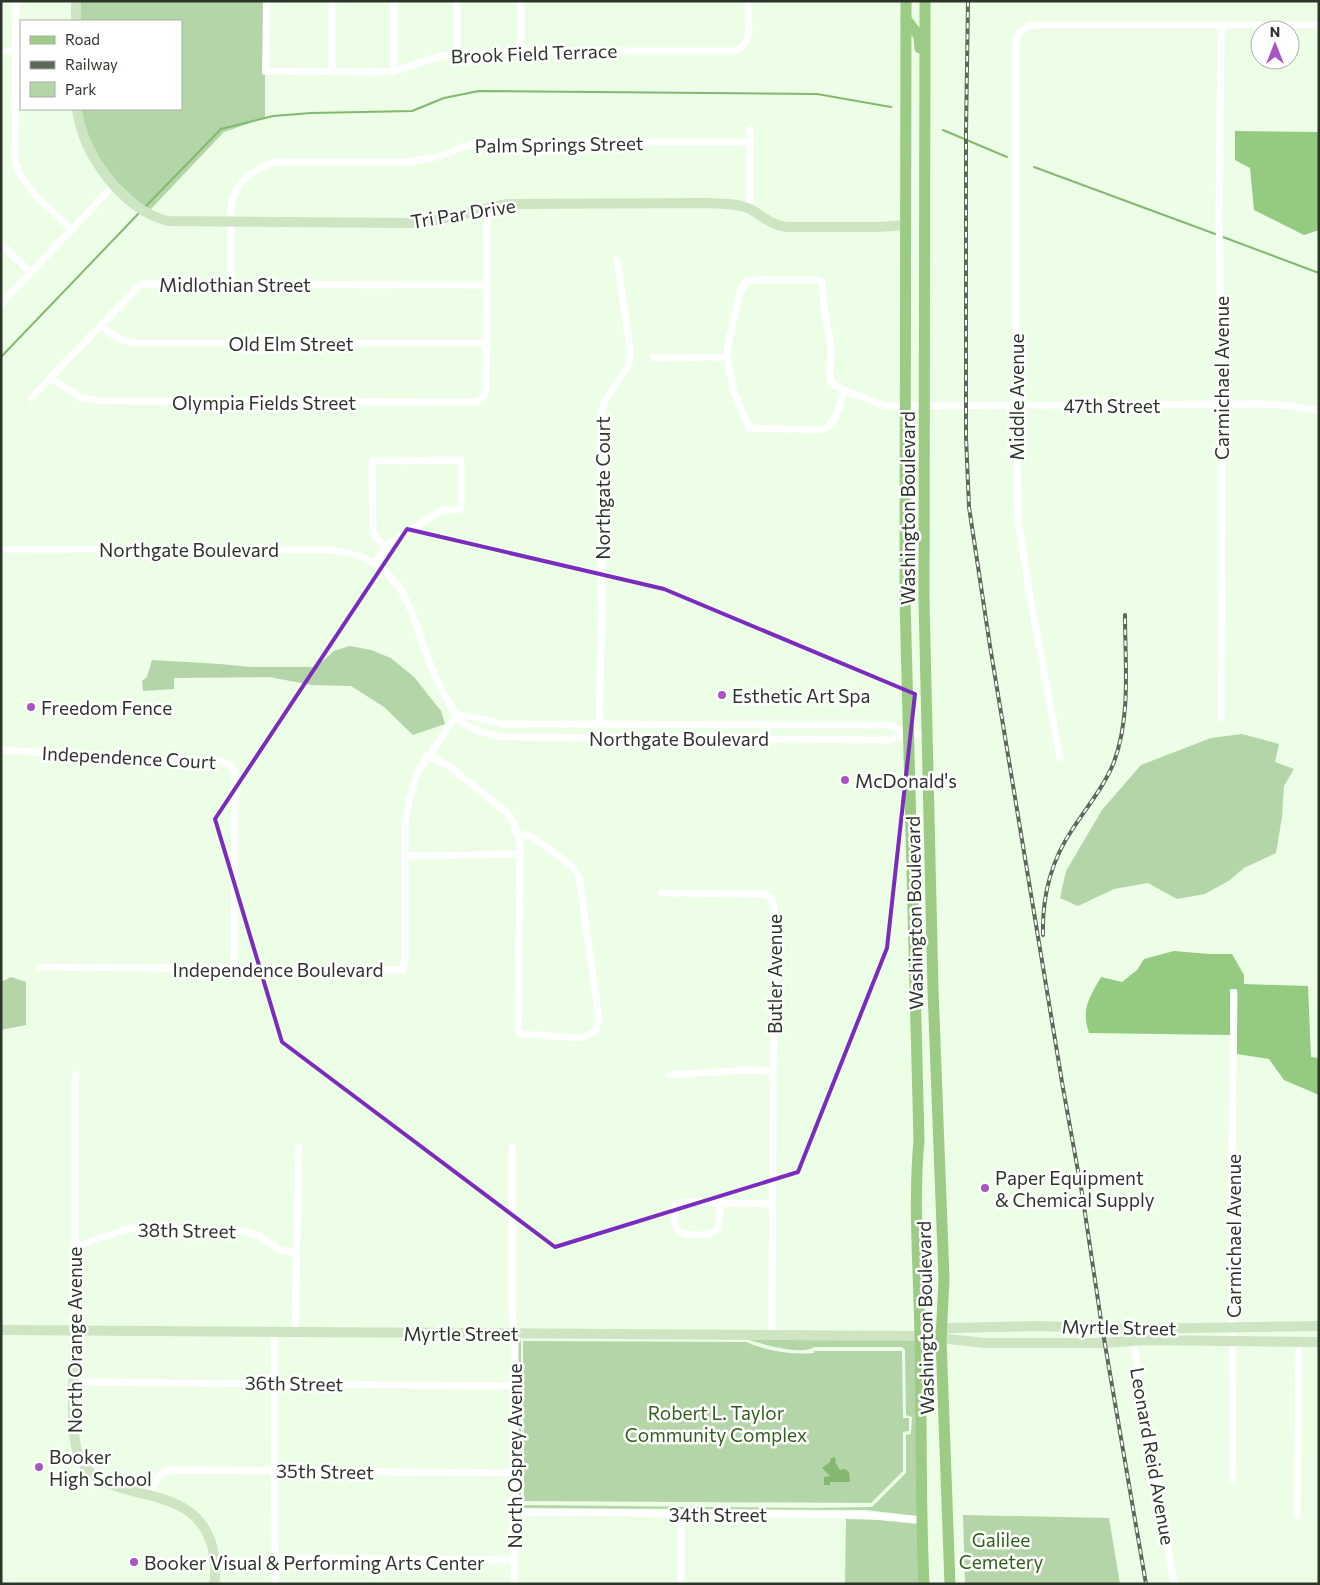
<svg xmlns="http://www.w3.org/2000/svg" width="1320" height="1585" font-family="Commissioner,sans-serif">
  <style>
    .green { fill: #b4d5a8 }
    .forest { fill: #95ca81 }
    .water { fill: #84b870 }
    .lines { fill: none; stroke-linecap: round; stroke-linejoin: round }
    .stream { stroke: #84b870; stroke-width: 2 }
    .street { stroke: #fff; stroke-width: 7 }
    .secondary { stroke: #cde5c2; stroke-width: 10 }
    .primary { stroke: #9bcb85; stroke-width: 11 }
    .rail-casing { stroke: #5c6858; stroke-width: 4 }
    .rail { stroke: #fff; stroke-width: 2; stroke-dasharray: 5.5; stroke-linecap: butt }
    .marked { fill: none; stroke: #7b2cbf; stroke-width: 4; stroke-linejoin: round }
    .poi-dot { fill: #a854c2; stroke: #fff; stroke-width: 2 }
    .labels { text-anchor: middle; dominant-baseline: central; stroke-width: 5; stroke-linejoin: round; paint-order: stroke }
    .street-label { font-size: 19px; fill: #2c3529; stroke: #fff }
    .poi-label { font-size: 19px; fill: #2c3529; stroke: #fff; text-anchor: start }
    .park-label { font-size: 19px; fill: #2e5f17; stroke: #fff }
  </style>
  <rect width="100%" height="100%" fill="#ecfee5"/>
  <g class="green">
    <polygon points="80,1 263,1 262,74 265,75 265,118 224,132 150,210 135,199 117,182 92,149 80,109 181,109 181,21 80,21"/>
    <polygon points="350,646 371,650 391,658 414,677 441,711 445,724 413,735 384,707 351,686 312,685 269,677 174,678 174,689 143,691 142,681 147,677 152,660 220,664 251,667 316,667 334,651"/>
    <polygon points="1242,734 1279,744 1275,762 1294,769 1284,786 1282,817 1276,853 1244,868 1230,880 1205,894 1177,899 1148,883 1114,889 1078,906 1060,898 1066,871 1102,810 1141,765 1211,738"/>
    <polygon points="11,977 26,982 26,1025 1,1030 1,982"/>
    <path d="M 518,1339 L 521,1339 L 521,1501 L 523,1505 L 815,1508 L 872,1507 L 906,1473 L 906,1435 L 911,1434 L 912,1417 L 906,1415 L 905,1350 L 902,1347 L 814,1347 C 803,1356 761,1344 747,1339 L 916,1340 L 917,1516 L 866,1510 L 519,1508 Z"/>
    <path d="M 523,1341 L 746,1342 C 768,1351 790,1355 814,1353 L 814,1351 L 902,1351 L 903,1418 L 909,1418 L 909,1431 L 903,1432 L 903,1471 L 871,1503 L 524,1501 Z"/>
    <polygon points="963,1515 1109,1518 1120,1584 965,1584"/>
    <polygon points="846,1519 879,1520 917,1524 921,1584 845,1584"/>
  </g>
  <g class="forest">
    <polygon points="1235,131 1319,132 1319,230 1304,235 1254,210 1250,168 1235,160"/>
    <path d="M 1174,951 L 1209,954 L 1232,954 L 1244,975 L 1244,984 L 1308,986 L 1311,1057 L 1319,1058 L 1319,1095 L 1284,1080 L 1269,1059 L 1237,1054 L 1237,989 L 1230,989 L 1230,1035 L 1089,1033 C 1081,1009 1089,998 1101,977 L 1122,982 L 1137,970 L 1144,959 Z"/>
  </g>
  <polygon class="water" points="835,1457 836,1460 835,1462 840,1470 845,1469 849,1472 850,1482 830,1482 830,1485 824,1485 824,1477 830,1476 822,1468 830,1462 831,1458"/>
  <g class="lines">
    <g class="stream">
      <polyline points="943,130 1007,157"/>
      <polyline points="1034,167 1218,235"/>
      <polyline points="145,207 221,129 273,116 311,113 412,111 444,98 479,91 817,94 891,107"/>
      <polyline points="1223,237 1319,273"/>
      <polyline points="1,357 140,212"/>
    </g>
    <g class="street">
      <path d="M 16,1 L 15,158 C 17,185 54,211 72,230"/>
      <path d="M 267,1 L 266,71 L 378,72 L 394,71 L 438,57 L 457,53 L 538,51 L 736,51 C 754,44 748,17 748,1"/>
      <polyline points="332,1 332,72"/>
      <polyline points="521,1 521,51"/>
      <polyline points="1,51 21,51"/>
      <polyline points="457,53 457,1"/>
      <polyline points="394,71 394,1"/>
      <polyline points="750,209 750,129"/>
      <polyline points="1,244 31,273"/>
      <path d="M 231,284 C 231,267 231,250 231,233 C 231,223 230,212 232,202 C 237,179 257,166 279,162 L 408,162 L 436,157 L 472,144 L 489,142 L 750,142"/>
      <polyline points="1,304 114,185"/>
      <path d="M 101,325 C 111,335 120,341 134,343 L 486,343"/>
      <polyline points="654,358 727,357"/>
      <polyline points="51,378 80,397 100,401 478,402 485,395 486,390 487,207"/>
      <path d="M 844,390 C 839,405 837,426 821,430 L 749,428 L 733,389 L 727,357 L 728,345 L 740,292 L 747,281 L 757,280 L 816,280 L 822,282 C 822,305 828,326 831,349 C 832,361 827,373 832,384 L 844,390 L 885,406 L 1263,404 L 1291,406 L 1319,411"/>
      <polyline points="31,398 138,287 142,284 486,285"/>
      <polygon points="461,460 461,509 440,511 386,546 375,537 373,530 372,461"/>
      <path d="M 1,549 L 332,550 C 421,560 409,637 446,697 C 451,705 455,717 463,723 C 473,731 489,734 502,737 L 889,740 L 907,734 L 927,734"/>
      <polyline points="374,565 386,546"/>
      <path d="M 457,715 C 472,715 486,720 501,724 L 891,725 L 907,734"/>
      <polyline points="1221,718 1222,405 1219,217 1221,39 1223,25"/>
      <polyline points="599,724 602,614 600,441 602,408 608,396 629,365 630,348 617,260"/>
      <polyline points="1,750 191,761 221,761 230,764 235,772 234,969"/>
      <polyline points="427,756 448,765 506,812 514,824 520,843 518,1032 520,1034 580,1038 596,1031 599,1019 579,877 573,867 531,836 518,834"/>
      <path d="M 1060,758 L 1030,597 L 1018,519 L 1016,374 L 1016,44 C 1017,31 1023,27 1035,25 L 1319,25"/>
      <polyline points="405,856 520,854"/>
      <polyline points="661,893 763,894 770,897 774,904 772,1335"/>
      <polyline points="40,967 394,970 403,969 405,961 405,824 409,801 418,771 457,715"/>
      <polyline points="75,1075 75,1331"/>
      <polyline points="669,1075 747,1070 773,1071"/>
      <polyline points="512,1147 512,1309 515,1347 514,1584"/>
      <path d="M 685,1202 L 721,1203 L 718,1229 C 709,1237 690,1236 679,1232 L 675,1225 L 675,1206 L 678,1203 Z"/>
      <polyline points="721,1203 773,1204"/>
      <polyline points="74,1247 125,1230 146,1226 191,1230 244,1231 260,1236 280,1250 297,1253"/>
      <polyline points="1133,1329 1135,1351 1174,1584"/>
      <polyline points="274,1332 275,1584"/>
      <polyline points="295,1332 299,1146"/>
      <polyline points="74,1382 514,1386"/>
      <polyline points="1233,1480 1232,1154 1234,993"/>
      <path d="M 151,1495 C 156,1481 157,1471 174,1470 L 514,1473"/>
      <polyline points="514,1512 866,1515 921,1520"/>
      <polyline points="681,1513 681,1584"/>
      <polyline points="1297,1515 1299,1342"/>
      <polyline points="275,1558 514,1560"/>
    </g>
    <g class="secondary">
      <polyline points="76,1 76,21"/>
      <path d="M 77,109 C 82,154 123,210 168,221 L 409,223 L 436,220 L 507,204 L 707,203 C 720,204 738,203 750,209 C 763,216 771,225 786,227 L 879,227 L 906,225"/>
      <polyline points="1,1330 920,1336 985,1343 1104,1343 1143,1340 1319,1342"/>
      <path d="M 75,1331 C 75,1359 68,1436 80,1459 C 106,1508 193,1477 212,1546 C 215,1559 217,1571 214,1584"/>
      <polyline points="936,1332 949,1328 1039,1326 1133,1329 1319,1326"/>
    </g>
    <g class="primary">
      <path d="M 906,1 L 905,599 L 919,1140 C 913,1206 919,1271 920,1337 C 922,1420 920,1502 924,1584"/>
      <polyline points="925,1 924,600 933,990 944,1279 941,1339 950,1584"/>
      <polyline points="906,19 919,36 920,48"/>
    </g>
    <defs>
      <g id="rail">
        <polyline points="968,1 966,132 966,437 969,507 990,646 1063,1088 1082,1193 1102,1327 1146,1584"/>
        <path d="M 1043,935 C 1042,897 1051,861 1072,830 C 1086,808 1104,787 1114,762 C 1131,716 1125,664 1125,615"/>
      </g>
    </defs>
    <use href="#rail" class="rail-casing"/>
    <use href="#rail" class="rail"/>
  </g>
  <path class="marked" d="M 407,529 L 664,589 L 915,694 L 887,948 L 798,1172 L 555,1247 L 282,1042 L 215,819 Z"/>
  <g class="poi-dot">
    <circle cx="722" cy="695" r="5"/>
    <circle cx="31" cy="707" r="5"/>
    <circle cx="845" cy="780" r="5"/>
    <circle cx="985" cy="1188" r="5"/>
    <circle cx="39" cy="1467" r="5"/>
    <circle cx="134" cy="1562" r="5"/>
  </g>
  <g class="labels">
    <g class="street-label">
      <text transform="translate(534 53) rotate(-2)">Brook Field Terrace</text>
      <text transform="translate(559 144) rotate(-1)">Palm Springs Street</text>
      <text transform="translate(463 213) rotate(-9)">Tri Par Drive</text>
      <text x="235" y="284">Midlothian Street</text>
      <text x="291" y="343">Old Elm Street</text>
      <text transform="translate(1221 378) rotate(-90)">Carmichael Avenue</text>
      <text transform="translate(1016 397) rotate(-90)">Middle Avenue</text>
      <text x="264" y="402">Olympia Fields Street</text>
      <text x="1112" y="405">47th Street</text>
      <text transform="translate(602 488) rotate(-90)">Northgate Court</text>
      <text transform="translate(907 508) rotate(-90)">Washington Boulevard</text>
      <text x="189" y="549">Northgate Boulevard</text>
      <text x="679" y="738">Northgate Boulevard</text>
      <text transform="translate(129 757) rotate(3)">Independence Court</text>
      <text transform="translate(914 913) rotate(-91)">Washington Boulevard</text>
      <text x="278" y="969">Independence Boulevard</text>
      <text transform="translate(774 974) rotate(-90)">Butler Avenue</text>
      <text transform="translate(187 1230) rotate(1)">38th Street</text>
      <text transform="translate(1233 1236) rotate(-90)">Carmichael Avenue</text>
      <text transform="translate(925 1318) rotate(-91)">Washington Boulevard</text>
      <text transform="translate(1119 1327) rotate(1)">Myrtle Street</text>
      <text x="461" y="1333">Myrtle Street</text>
      <text transform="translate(74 1340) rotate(-90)">North Orange Avenue</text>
      <text transform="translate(294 1383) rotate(1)">36th Street</text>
      <text transform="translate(514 1456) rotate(-90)">North Osprey Avenue</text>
      <text transform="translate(1153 1456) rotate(80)">Leonard Reid Avenue</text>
      <text transform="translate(325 1471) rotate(1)">35th Street</text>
      <text x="718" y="1514">34th Street</text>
    </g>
    <g class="poi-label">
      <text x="732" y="695">Esthetic Art Spa</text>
      <text x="41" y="707">Freedom Fence</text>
      <text x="855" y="780">McDonald's</text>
      <text x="995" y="1177">Paper Equipment<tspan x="995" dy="22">&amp; Chemical Supply</tspan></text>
      <text x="49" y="1456">Booker<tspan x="49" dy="22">High School</tspan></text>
      <text x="144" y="1562">Booker Visual &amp; Performing Arts Center</text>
    </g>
    <g class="park-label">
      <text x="716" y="1412">Robert L. Taylor<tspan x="716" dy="22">Community Complex</tspan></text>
      <text x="1001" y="1539">Galilee<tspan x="1001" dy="22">Cemetery</tspan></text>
    </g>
  </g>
  <rect width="1320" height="1585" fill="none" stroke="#2c3529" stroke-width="5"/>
  <rect x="20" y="20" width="162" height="90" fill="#ffffff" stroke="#abaea9"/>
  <rect x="30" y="36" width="25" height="8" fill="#9bcb85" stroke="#abaea9"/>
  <text x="65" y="45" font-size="15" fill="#2c3529">Road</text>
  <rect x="30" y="61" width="25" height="8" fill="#5c6858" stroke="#abaea9"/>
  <text x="65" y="70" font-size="15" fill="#2c3529">Railway</text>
  <rect x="30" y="82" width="25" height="15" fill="#b4d5a8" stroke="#abaea9"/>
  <text x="65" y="95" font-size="15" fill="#2c3529">Park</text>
  <g transform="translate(1275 45)"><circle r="24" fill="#ffffff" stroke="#abaea9"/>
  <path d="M0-4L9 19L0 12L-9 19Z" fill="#a854c2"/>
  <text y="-8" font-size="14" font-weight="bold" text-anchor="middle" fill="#2c3529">N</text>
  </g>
</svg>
